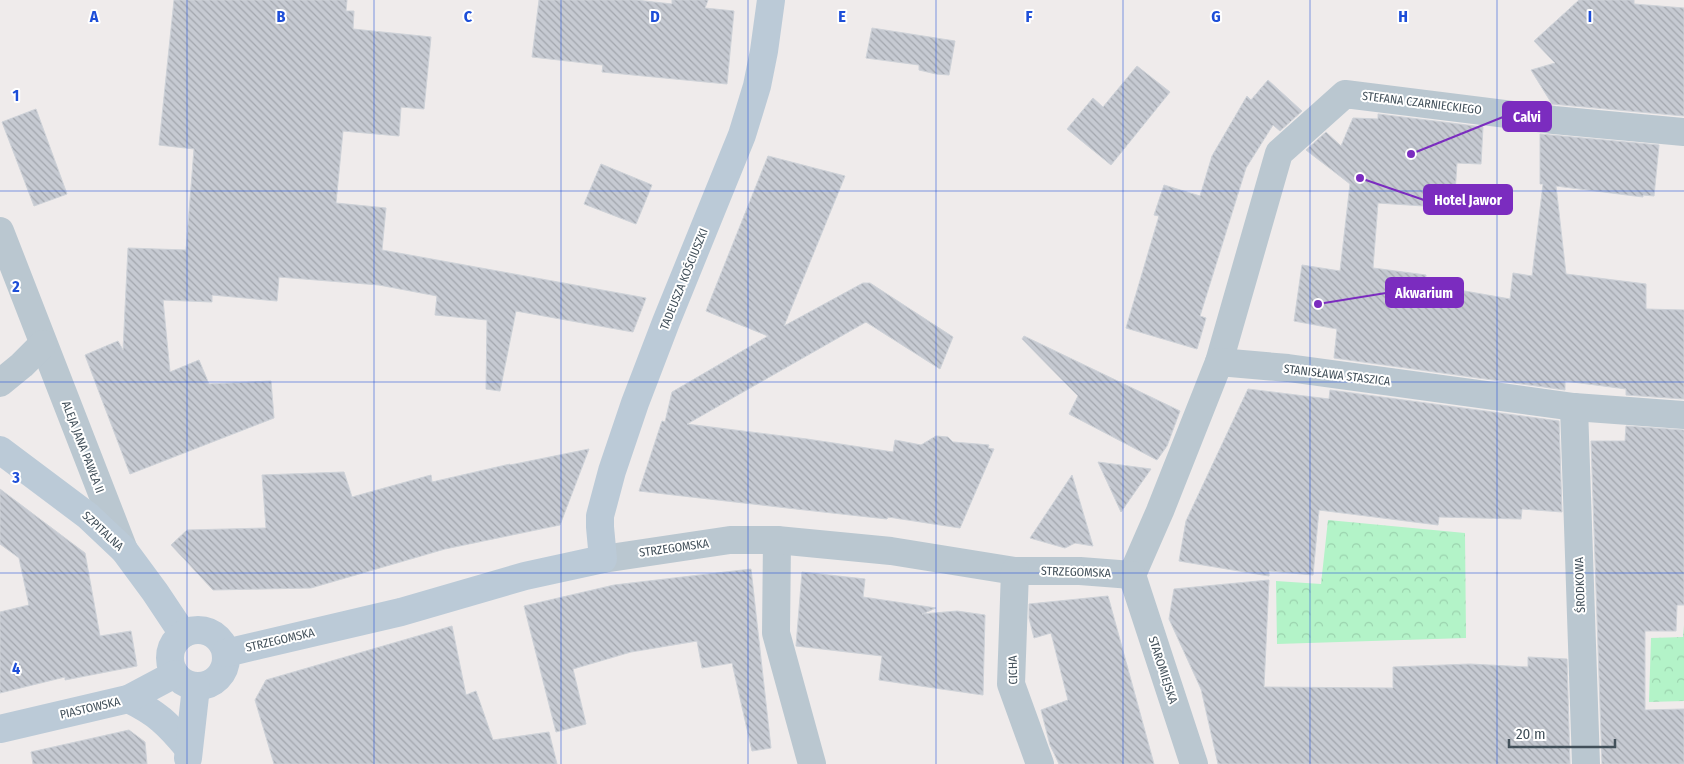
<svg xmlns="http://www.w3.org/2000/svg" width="1684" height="764" font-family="'Fira Sans Condensed',sans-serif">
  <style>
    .park { fill: url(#park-crowns) }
    .building { fill: url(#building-back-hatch); stroke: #ced2d8 }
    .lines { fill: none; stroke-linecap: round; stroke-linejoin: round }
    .street { stroke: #bac7d0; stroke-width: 28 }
    .secondary { stroke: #bbcad7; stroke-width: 28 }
    .grid { fill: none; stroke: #1d4ed8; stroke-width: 1; stroke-opacity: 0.55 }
    .labels { text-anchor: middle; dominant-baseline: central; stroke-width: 4; stroke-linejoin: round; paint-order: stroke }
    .street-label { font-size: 12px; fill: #42505a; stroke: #fff }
    .grid-label { font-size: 16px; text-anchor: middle; font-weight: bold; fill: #1d4ed8; stroke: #fff; stroke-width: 4; stroke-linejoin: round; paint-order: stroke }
    .leader { fill: none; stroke: #7b2cbf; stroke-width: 2 }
    .callout-dot { fill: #7b2cbf; stroke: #fff; stroke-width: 2 }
    .callout { fill: #7b2cbf; stroke: #7b2cbf; stroke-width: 2 }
    .callout-label { font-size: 14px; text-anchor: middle; font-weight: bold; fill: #fff }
  </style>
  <defs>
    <pattern id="park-crowns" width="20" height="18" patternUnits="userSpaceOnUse" patternTransform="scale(1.25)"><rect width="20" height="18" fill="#b3f3c8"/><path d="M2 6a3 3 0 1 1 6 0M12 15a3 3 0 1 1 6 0" fill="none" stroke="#9bd2ae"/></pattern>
    <pattern id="building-back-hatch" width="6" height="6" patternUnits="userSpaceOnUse" patternTransform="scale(1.25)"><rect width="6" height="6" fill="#c6cad2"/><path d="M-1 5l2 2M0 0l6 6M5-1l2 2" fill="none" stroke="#a2a6ad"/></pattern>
  </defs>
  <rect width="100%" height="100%" fill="#efebeb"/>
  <g class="park">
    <polygon points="1328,520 1465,533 1466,638 1277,644 1276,581 1321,584"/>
    <polygon points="1684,625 1684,701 1649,702 1651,638 1683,637"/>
  </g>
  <g class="building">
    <polygon points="174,0 347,0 346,11 354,11 353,29 431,37 424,109 401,107 399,136 343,131 336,203 386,208 382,250 646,298 633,332 516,311 500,391 486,389 487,320 435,315 437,296 379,285 279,277 277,301 212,295 212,302 163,300 170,372 199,360 209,384 271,381 274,418 130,474 85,355 118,341 123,350 128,248 186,250 194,149 159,145"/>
    <polygon points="539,0 636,0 672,4 672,0 708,0 705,8 734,11 727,84 602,72 603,65 532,57"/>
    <polygon points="1579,0 1634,0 1634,4 1684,8 1684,116 1552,104 1531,70 1555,63 1534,41"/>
    <polygon points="872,28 955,41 949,75 936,74 919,70 919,65 866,58"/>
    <polygon points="1137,66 1170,92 1111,165 1067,129 1093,98 1103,107"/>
    <polygon points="1268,80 1302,111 1280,131 1273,125 1246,168 1200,316 1206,318 1197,349 1126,328 1159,216 1154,215 1164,185 1200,196 1212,156 1247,96 1251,100"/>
    <polygon points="36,109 67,194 34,206 2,122"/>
    <polygon points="1378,114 1483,127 1481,164 1457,163 1454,208 1378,203 1373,268 1426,275 1425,284 1510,299 1513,273 1532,276 1543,184 1540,184 1540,134 1659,145 1654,196 1643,195 1643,197 1556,186 1566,274 1646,284 1646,309 1684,310 1684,399 1626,395 1626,389 1565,381 1565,390 1334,358 1337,329 1294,321 1302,265 1340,271 1350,184 1306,150 1326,132 1341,146 1353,118 1378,119"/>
    <polygon points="768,156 845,176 784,326 863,283 870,283 953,337 940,369 866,322 687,424 807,439 893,452 895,440 921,445 936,436 948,437 953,442 989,445 988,448 994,449 960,528 888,517 887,519 796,509 639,491 662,421 665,422 672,392 768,336 706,311"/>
    <polygon points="601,164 652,185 636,224 584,204"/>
    <polygon points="1024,336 1180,411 1167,446 1157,460 1069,414 1078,396 1022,339"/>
    <polygon points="1248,389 1329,399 1330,390 1559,421 1562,512 1522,509 1521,519 1439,517 1438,525 1319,510 1313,575 1269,571 1269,576 1179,561 1186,521"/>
    <polygon points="1626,426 1684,430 1684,605 1677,605 1676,631 1645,631 1645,710 1684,709 1684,764 1602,764 1591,441 1625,441"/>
    <polygon points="589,449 560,525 445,549 311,588 213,590 171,545 187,530 266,528 262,475 344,472 352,497 431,475 432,482 510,464 510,465"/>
    <polygon points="1098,462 1151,469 1121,512"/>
    <polygon points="1072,475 1093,546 1075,543 1065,548 1030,538"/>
    <polygon points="0,489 85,553 100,636 131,631 137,666 65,680 65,677 0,693 0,612 29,605 19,558 0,544"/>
    <polygon points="751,569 771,748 752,751 732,663 702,668 697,641 631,652 573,669 586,724 556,732 524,606 614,585"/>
    <polygon points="802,572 865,579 863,597 936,608 922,614 957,611 985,615 983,695 879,680 882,656 796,646"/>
    <polygon points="1269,580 1264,687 1393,688 1393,667 1470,664 1528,667 1528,657 1567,659 1570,764 1218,764 1201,689 1169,619 1174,589"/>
    <polygon points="1108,596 1154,764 1059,764 1050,745 1041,710 1068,700 1051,633 1034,638 1029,618 1029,604"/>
    <polygon points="452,626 466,695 476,691 493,740 549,732 557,764 274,764 255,700 266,680"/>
    <polygon points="129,730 145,742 147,764 33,764 31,752"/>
  </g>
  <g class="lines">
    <g class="street">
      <polyline points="0,231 124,550"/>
      <polyline points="1219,362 1279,153 1345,94 1554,120 1684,132"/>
      <polyline points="0,383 22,365 43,344"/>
      <polyline points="1574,407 1586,764"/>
      <polyline points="777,540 776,633 812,764"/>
      <polyline points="603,559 730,540 777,540 891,551 1015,571 1080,571 1132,575"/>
      <polyline points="1015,571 1011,684 1040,764"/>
      <polyline points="1132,575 1160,511 1219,362 1288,368 1574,407 1684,415"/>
      <polyline points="1132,575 1194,764"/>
    </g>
    <g class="secondary">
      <polyline points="0,450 88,516 124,550 155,592 183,634"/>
      <circle cx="198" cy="658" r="28"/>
      <polyline points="226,653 401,612 525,576 603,559 600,527 600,516 612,471 635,403 666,322 742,135 757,86 764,51 771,0"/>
      <path d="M 128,699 C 157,713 168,724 188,748"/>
      <polyline points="0,729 128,699 175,674"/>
      <polyline points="188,758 196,687"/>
    </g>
  </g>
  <path class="grid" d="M 187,0 L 187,764M 374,0 L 374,764M 561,0 L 561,764M 748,0 L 748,764M 936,0 L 936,764M 1123,0 L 1123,764M 1310,0 L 1310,764M 1497,0 L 1497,764M 0,191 L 1684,191M 0,382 L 1684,382M 0,573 L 1684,573"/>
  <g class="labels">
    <g class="street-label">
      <text transform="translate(1422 103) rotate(7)">STEFANA CZARNIECKIEGO</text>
      <text transform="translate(684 279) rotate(-68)">TADEUSZA KOŚCIUSZKI</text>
      <text transform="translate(1337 375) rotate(7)">STANISŁAWA STASZICA</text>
      <text transform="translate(83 447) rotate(69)">ALEJA JANA PAWŁA II</text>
      <text transform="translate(103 531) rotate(43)">SZPITALNA</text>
      <text transform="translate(674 548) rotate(-8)">STRZEGOMSKA</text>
      <text transform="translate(1076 572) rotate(2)">STRZEGOMSKA</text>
      <text transform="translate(1580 585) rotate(-92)">ŚRODKOWA</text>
      <text transform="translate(280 640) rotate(-13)">STRZEGOMSKA</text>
      <text transform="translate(1013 670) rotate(-91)">CICHA</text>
      <text transform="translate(1163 670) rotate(72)">STAROMIEJSKA</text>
      <text transform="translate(90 708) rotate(-13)">PIASTOWSKA</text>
    </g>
  </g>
  <g class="grid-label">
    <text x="94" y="22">A</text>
    <text x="281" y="22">B</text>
    <text x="468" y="22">C</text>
    <text x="655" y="22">D</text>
    <text x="842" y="22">E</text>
    <text x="1029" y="22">F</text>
    <text x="1216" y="22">G</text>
    <text x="1403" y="22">H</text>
    <text x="1590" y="22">I</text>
    <text x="16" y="101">1</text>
    <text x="16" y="292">2</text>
    <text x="16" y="483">3</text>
    <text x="16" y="674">4</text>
  </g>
  <path class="leader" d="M1411 154L1503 117M1360 178L1424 200M1318 304L1386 293"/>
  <g class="callout-dot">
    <circle cx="1411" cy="154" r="5"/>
    <circle cx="1360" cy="178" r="5"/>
    <circle cx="1318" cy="304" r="5"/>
  </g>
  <g class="callout">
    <rect x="1503" y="102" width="48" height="29" rx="5"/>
    <rect x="1424" y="185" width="88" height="29" rx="5"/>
    <rect x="1386" y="278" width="77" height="29" rx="5"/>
  </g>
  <g class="callout-label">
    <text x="1527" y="122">Calvi</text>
    <text x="1468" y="205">Hotel Jawor</text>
    <text x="1424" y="298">Akwarium</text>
  </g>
  <path d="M1509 739v8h106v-8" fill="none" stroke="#42505a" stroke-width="2.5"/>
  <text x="1516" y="739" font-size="15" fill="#42505a" stroke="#ffffff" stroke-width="4" paint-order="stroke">20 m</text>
</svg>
